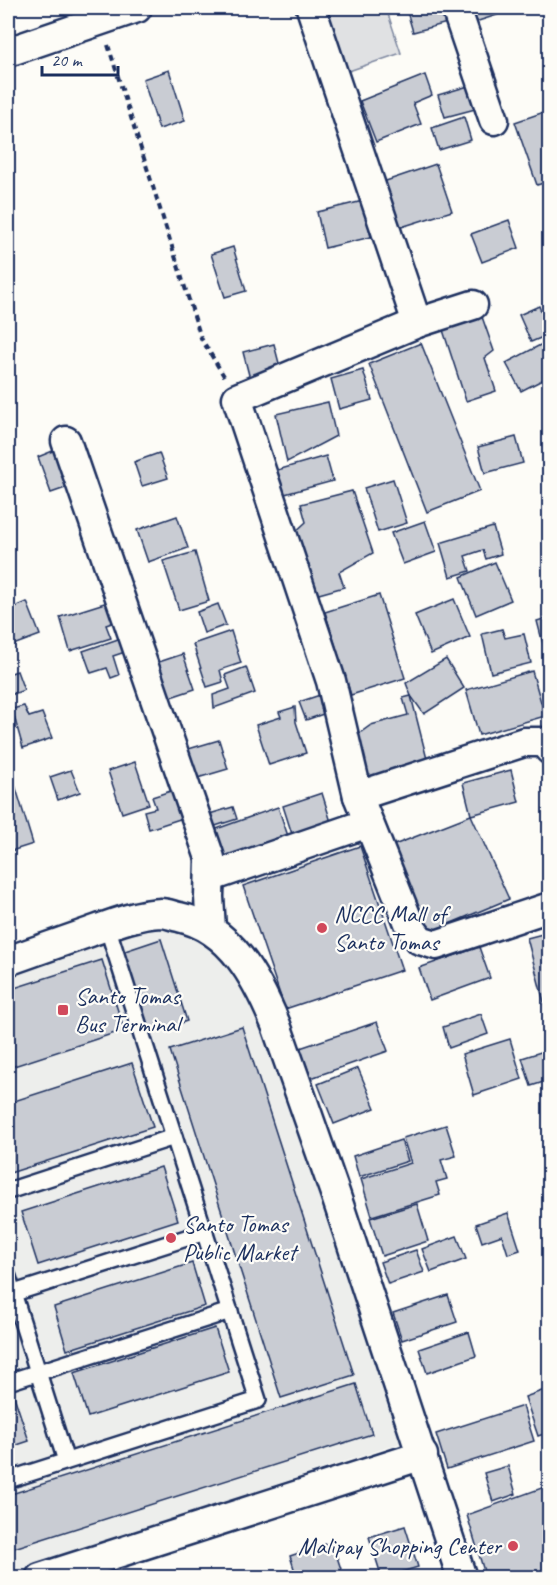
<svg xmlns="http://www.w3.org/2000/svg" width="557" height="1585" font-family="Caveat,sans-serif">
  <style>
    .built { fill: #edeeec }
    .green { fill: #e0e1e3; stroke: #7e88a0; stroke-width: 1.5 }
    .building { fill: #c9ccd3; stroke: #1b2f5e; stroke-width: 1.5 }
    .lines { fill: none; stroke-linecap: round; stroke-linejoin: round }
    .lane-casing { stroke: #1b2f5e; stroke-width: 20 }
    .street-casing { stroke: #1b2f5e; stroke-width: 33 }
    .path { stroke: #1b2f5e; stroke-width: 4; stroke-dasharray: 6 4.5; stroke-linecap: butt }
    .lane { stroke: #fdfcf7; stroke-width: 15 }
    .street { stroke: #fdfcf7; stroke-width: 28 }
    .poi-dot { fill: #d1495b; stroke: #fdfcf7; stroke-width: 2 }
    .labels { text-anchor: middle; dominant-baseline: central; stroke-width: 4.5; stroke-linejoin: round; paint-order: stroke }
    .poi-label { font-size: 24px; fill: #1b2f5e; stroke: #fdfcf7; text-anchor: start }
  </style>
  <rect width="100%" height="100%" fill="#fdfcf7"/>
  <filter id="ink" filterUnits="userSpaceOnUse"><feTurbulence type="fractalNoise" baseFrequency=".0167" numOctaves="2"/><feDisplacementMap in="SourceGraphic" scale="12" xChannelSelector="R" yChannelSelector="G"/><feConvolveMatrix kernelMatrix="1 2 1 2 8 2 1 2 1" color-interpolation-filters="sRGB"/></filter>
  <g filter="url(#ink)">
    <polygon class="built" points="164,927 182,930 200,939 219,954 237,976 253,1005 265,1034 404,1442 8,1574 8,973 143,928"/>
    <polygon class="green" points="321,8 386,8 401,53 343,73"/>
    <g class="building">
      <polygon points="406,8 447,8 451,22 413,32"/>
      <polygon points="464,8 495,8 497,15 469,24"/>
      <polygon points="169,70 185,121 159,129 143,79"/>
      <polygon points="425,75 432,95 413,103 421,124 376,142 360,101"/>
      <polygon points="472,85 479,108 445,117 438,95"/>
      <polygon points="550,110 550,181 537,185 515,122"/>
      <polygon points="464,117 471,140 439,150 432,128"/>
      <polygon points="436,164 452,211 395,229 380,183"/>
      <polygon points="363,201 371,237 325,248 317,212"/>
      <polygon points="509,220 519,248 482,262 471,234"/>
      <polygon points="233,247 246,291 225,297 211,254"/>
      <polygon points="539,306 550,334 531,342 519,315"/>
      <polygon points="481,314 494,351 485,358 496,391 466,401 442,327"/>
      <polygon points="421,343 480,491 427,512 369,364"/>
      <polygon points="544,343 550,354 550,376 521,391 506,363"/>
      <polygon points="274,344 281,371 250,379 243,352"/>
      <polygon points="363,370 372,400 339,409 331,379"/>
      <polygon points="328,402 336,436 287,462 276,414"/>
      <polygon points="516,437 523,463 485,473 478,447"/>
      <polygon points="60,448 74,485 51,493 38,457"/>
      <polygon points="159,453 168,478 142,486 134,462"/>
      <polygon points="326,456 333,481 281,495 274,471"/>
      <polygon points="393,479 407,523 378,532 364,488"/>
      <polygon points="352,491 373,553 339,572 344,587 308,597 292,535 306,522 301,504"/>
      <polygon points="177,516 188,548 148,562 137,530"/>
      <polygon points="425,521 436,552 403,564 391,533"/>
      <polygon points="493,527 501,554 486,559 483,550 465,556 470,571 450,577 440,543"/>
      <polygon points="195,552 209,601 179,610 163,561"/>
      <polygon points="495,562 511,600 476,615 461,577"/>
      <polygon points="379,595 405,678 351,695 325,612"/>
      <polygon points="454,599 470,637 431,654 415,615"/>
      <polygon points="111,601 118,621 106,625 111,638 70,651 60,617"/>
      <polygon points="27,602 40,635 8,647 8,610"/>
      <polygon points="218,604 226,625 204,633 197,612"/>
      <polygon points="550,617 550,662 548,663 537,621"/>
      <polygon points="502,629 505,638 524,634 531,663 491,673 482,634"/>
      <polygon points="231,631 241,663 220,670 223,682 207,687 193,644"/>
      <polygon points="124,637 128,651 113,656 119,675 111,678 107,668 91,673 83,651"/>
      <polygon points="183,654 195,689 165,699 153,664"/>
      <polygon points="446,659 464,688 424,714 411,696 406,683"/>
      <polygon points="246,667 255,693 214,708 213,695 230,689 225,675"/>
      <polygon points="17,671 24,690 8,696 8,674"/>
      <polygon points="532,671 545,716 479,735 466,690"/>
      <polygon points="323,694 329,712 306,720 299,702"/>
      <polygon points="411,696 429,767 362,785 350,740 371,725 408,715 403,698"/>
      <polygon points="24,706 29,717 42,713 52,738 23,748 12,709"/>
      <polygon points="295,707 296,722 306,753 269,765 256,725 281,717 279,712"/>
      <polygon points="219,740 228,769 194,779 185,750"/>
      <polygon points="8,762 33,844 8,852"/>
      <polygon points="135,762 149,804 122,813 108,771"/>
      <polygon points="71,770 80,792 58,800 50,777"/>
      <polygon points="511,770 519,802 471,815 463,783"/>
      <polygon points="177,789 186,817 149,829 144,811 156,808 152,797"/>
      <polygon points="322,793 331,822 292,834 283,806"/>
      <polygon points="233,807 237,819 209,828 206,815"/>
      <polygon points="278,807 288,836 218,861 208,832"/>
      <polygon points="471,815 509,899 425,934 389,847"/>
      <polygon points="360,846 402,970 285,1009 243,886"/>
      <polygon points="550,932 550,1009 546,1010 527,938"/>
      <polygon points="161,939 187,1021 149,1033 122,952"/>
      <polygon points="479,947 490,978 430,1000 419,968"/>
      <polygon points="102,960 124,1030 8,1068 8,990"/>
      <polygon points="481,1014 488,1034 449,1048 443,1027"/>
      <polygon points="377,1022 388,1051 311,1078 300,1048"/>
      <polygon points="242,1027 354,1375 281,1398 170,1050"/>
      <polygon points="510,1039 522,1079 474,1095 462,1054"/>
      <polygon points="550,1049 550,1080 531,1086 522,1058"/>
      <polygon points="132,1063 153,1127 10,1173 8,1165 8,1103"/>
      <polygon points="358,1068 375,1108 334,1124 318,1084"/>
      <polygon points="446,1125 456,1156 441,1160 447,1179 436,1182 440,1195 372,1216 361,1179 411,1163 403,1138"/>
      <polygon points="401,1140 408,1161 359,1177 353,1156"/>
      <polygon points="161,1167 178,1220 38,1265 21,1212"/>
      <polygon points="417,1204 428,1241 382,1256 370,1218"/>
      <polygon points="508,1213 520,1250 508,1254 502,1235 482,1242 476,1224"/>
      <polygon points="457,1236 466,1259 431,1272 422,1249"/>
      <polygon points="416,1250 424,1272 388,1284 380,1262"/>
      <polygon points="192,1263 205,1306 67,1350 54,1307"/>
      <polygon points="448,1295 457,1322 402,1340 393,1313"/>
      <polygon points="215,1328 229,1372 88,1417 74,1373"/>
      <polygon points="469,1332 476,1356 427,1373 419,1349"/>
      <polygon points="356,1384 372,1434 8,1550 8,1495"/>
      <polygon points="550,1388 550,1432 538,1436 525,1397"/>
      <polygon points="14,1396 29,1441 8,1448 8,1398"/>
      <polygon points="523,1406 534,1441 447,1469 436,1434"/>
      <polygon points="508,1466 516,1494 493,1502 484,1473"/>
      <polygon points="550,1485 550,1578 486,1578 467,1515"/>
      <polygon points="405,1526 418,1567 382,1578 369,1537"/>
      <polygon points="332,1542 344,1578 297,1578 290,1556"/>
    </g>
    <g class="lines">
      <defs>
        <g id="lane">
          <polyline points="8,1191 174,1137"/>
          <polyline points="8,1277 66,1461"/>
          <polyline points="8,1295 205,1232"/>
          <polyline points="8,1382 230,1311"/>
          <polyline points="8,1480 258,1400 107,926"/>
        </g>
        <g id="street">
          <polyline points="311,8 417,323"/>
          <polyline points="456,8 494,120"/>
          <polyline points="8,52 137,8"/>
          <polyline points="473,305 417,323 237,398 331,681 358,796 411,928 420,940 436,945 550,907"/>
          <polyline points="66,441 210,858 209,897 211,929"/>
          <polyline points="358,796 524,742 543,742 550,750"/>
          <polyline points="211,877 368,823"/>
          <path d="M 8,961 C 35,951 62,942 90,932 C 112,924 137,914 161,913 C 167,913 173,916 179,917 C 231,928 257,979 276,1025 L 335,1193 L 462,1578"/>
          <polyline points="40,1578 423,1455"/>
        </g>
      </defs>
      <use href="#lane" class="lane-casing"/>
      <use href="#street" class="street-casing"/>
      <polyline class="path" points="108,45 201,338 224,376"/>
      <use href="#lane" class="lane"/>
      <use href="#street" class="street"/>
    </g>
  </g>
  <g class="poi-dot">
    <circle cx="322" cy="928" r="6"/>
    <rect x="57" y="1004" width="12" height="12" rx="3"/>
    <circle cx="171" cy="1238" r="6"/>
    <circle cx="513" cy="1546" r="6"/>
  </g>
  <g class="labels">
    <g class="poi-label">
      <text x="334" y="914">NCCC Mall of<tspan x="334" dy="28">Santo Tomas</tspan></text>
      <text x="75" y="996">Santo Tomas<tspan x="75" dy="28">Bus Terminal</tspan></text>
      <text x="183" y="1224">Santo Tomas<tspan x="183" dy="28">Public Market</tspan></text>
      <text x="501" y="1546" text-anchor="end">Malipay Shopping Center</text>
    </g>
  </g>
  <rect width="557" height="1585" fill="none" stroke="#fdfcf7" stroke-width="30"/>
  <rect x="15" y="15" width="527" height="1555" fill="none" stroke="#1b2f5e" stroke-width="2" filter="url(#ink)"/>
  <path d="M42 66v9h76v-9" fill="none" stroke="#1b2f5e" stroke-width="3"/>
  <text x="51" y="66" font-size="18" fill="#1b2f5e" stroke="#fdfcf7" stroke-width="4.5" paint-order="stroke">20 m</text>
</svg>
